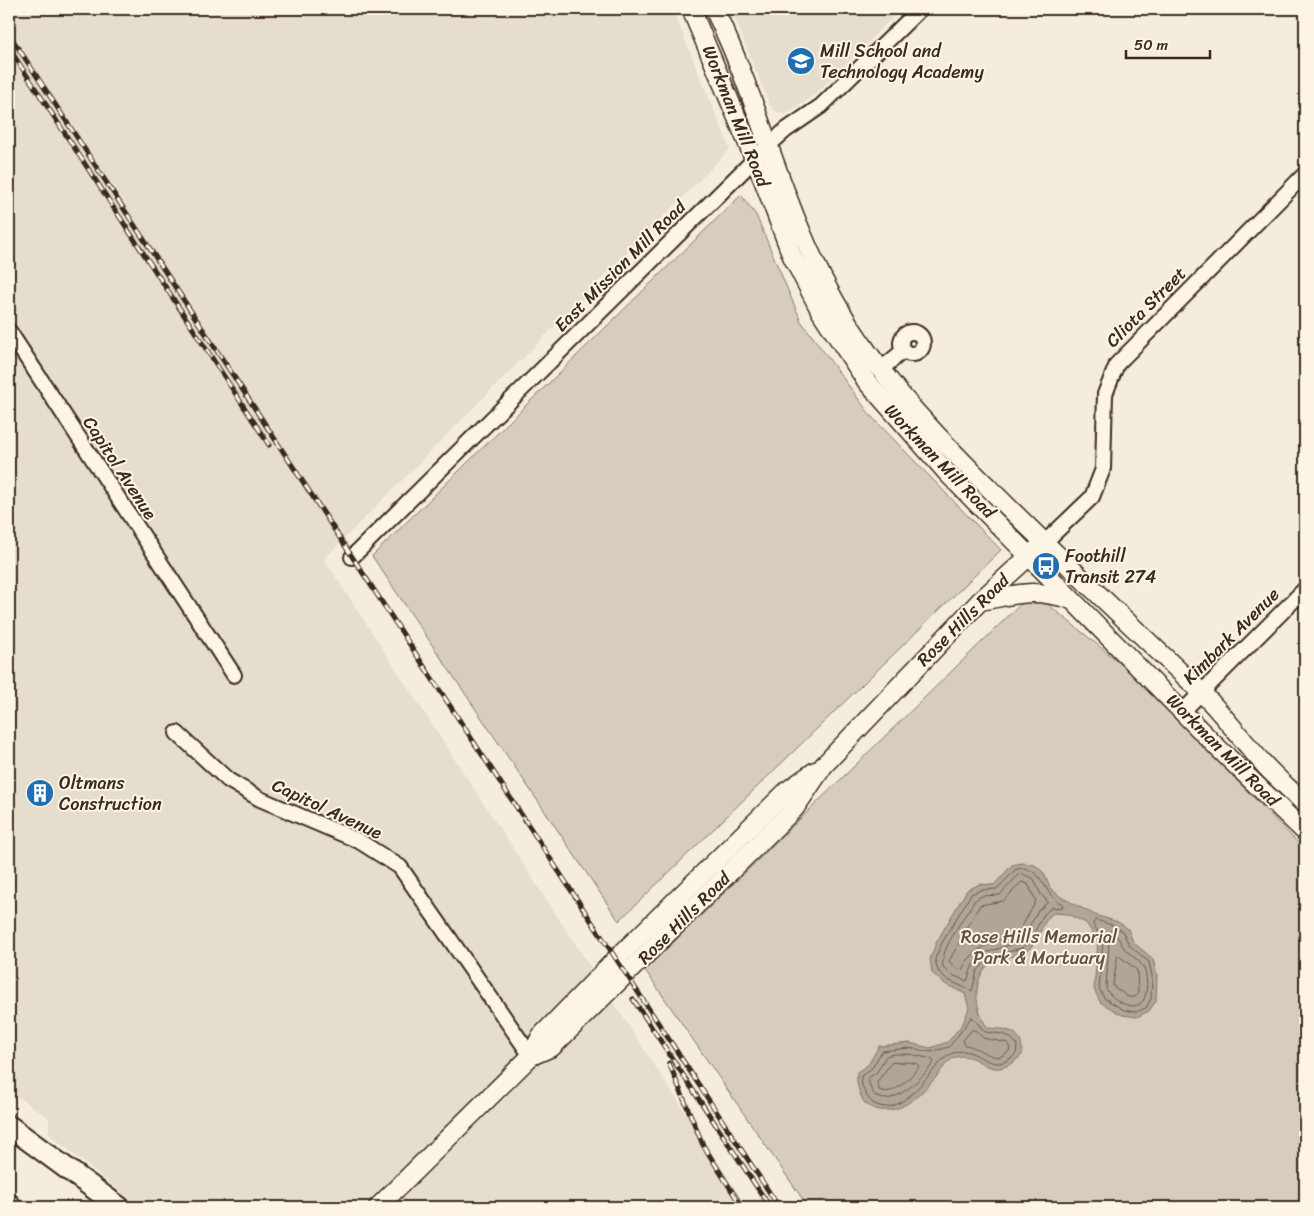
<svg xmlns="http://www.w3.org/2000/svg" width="1314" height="1216" font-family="Sriracha,sans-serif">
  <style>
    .built { fill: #e5ddce }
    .green { fill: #d6cdbd; stroke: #887c6e }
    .water { fill: #b0a596; stroke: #817466 }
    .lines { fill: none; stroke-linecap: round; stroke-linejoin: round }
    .shore { stroke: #6a5b4e; stroke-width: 1 }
    .minor-casing { stroke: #3b2a1e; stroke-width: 18 }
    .major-casing { stroke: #3b2a1e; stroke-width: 21 }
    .highway-casing { stroke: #3b2a1e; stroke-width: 24 }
    .minor { stroke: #fcf5e5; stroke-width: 14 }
    .major { stroke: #fcf5e5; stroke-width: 18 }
    .highway { stroke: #fcf5e5; stroke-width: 20 }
    .rail-casing { stroke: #3b2a1e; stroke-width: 5 }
    .rail { stroke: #fcf5e5; stroke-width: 3; stroke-dasharray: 9; stroke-linecap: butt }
    .labels { text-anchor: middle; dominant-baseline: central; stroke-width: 4; stroke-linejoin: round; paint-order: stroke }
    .poi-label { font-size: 18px; fill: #3b2a1e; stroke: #fcf5e5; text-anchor: start }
    .street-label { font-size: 18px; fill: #3b2a1e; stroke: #fcf5e5 }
    .park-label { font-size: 18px; fill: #625346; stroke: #fcf5e5 }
  </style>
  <rect width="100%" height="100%" fill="#f4eddd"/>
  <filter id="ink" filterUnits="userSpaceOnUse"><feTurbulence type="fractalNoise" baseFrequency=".02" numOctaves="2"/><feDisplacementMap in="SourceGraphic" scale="10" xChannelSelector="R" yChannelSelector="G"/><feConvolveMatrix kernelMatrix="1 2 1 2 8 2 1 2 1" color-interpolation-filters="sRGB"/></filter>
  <g filter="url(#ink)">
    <g class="built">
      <polygon points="9,9 672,9 673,11 730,149 324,559 747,1207 139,1207 49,1134 49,1118 9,1091"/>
      <polygon points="731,9 901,9 816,94 785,115 773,110 769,103"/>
    </g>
    <g class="green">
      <polygon points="741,195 756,215 801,321 871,416 1001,550 619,921 372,556"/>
      <polygon points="1033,592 1132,673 1305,850 1305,1207 808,1207 645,970"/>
    </g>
    <path class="water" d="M 1023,863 L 1035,865 L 1044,873 L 1050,888 L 1061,897 L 1095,915 L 1118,922 L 1128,929 L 1133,942 L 1153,959 L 1157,975 L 1156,1001 L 1149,1011 L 1137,1017 L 1122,1015 L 1100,1002 L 1094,989 L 1098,941 L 1086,923 L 1067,914 L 1053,913 C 1041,922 1040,940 1028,950 C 1019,958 1002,956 992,962 C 971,976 974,1011 988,1028 C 1009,1029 1023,1030 1022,1055 C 988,1087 982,1050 956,1057 C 947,1060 942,1070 937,1076 C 922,1093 904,1113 880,1110 C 873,1109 864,1105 862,1098 C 858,1090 856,1080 857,1072 L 868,1065 L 879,1046 L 910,1043 L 930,1048 L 948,1042 L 963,1023 L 969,1008 L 965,994 L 945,984 L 932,973 L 930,959 L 937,941 L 967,890 L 980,884 L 994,885 L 1012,865 Z"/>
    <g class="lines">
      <g class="shore">
        <path d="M 1023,868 C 1046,872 1041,892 1062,904 L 1063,907 L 1051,908 L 1044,914 L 1031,939 L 1024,947 L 989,958 L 977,971 L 972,991 L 948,980 L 938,971 L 935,959 L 942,943 L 971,894 L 981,890 L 997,889 L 1015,870 Z"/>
        <path d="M 1023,874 L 1034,879 L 1040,893 L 1048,902 L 1038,911 L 1021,941 L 985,953 L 972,967 L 967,981 L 952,975 L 943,967 C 939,950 966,915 975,900 L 982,896 L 1000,895 L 1018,875 Z"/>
        <path d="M 1022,882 L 1028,884 L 1036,901 L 1019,932 L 1016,935 C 993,942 973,947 962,970 L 955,968 L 949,961 L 980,905 L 1003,901 Z"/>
        <polygon points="1096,920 1115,926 1123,932 1129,945 1149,962 1152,976 1151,999 1146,1008 1136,1012 1124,1010 1104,998 1099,988 1103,941 1093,924"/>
        <path d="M 1111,931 C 1119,936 1119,942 1125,949 C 1130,955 1138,959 1142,965 C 1148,972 1149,997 1141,1003 C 1130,1012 1110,998 1106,988 L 1109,942 L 1107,934 Z"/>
        <polygon points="1118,955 1137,970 1138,994 1135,997 1128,997 1113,986"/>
        <path d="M 972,1017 L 985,1032 C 998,1034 1009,1032 1017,1045 L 1016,1054 C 989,1079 979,1043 953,1053 C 933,1060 905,1123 873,1103 C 865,1097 861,1085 861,1076 L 872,1068 L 882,1051 L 909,1048 L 930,1052 L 949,1047 Z"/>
        <path d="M 972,1030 L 975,1030 L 983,1038 L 1008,1043 L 1010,1050 C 994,1067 982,1046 964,1045 L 963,1041 Z"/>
        <path d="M 895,1054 L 909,1054 L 932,1059 L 934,1062 C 921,1081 875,1125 868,1078 L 877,1072 L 886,1056 Z"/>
        <path d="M 908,1062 L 918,1064 L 919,1067 C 909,1078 895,1097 879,1090 L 877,1082 L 891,1063 Z"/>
      </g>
      <defs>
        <g id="minor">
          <polyline points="9,331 234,675"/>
          <circle cx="912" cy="343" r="11"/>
          <polyline points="880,370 903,351"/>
          <polyline points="1043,544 1092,497 1103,469 1105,394 1117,364 1305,174"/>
          <polyline points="352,557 770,144 786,130 821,106 920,9"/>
          <polyline points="1184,710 1305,589"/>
          <polyline points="177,733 228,780 260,799 359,841 400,867 531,1056"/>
        </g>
        <g id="major">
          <polyline points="691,9 764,182 792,256 821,312 867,382 949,475 1215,745 1305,832"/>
          <path d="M 714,9 C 761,104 783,211 836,303 C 878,376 935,435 994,493 C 1061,560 1130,624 1198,689 C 1221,711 1240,738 1262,762 C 1275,777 1291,790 1305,804"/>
          <path d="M 980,601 C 1020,594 1031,588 1070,599"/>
          <polyline points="531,1056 541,1036 611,964 788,790 815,771"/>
          <polyline points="378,1207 531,1056 552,1047 795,808 824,765 980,601 1037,549"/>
        </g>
        <g id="highway">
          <polyline points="9,1126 119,1207"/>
          <polyline points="9,1204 11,1207"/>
        </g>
      </defs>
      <use href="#minor" class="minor-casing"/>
      <use href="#major" class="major-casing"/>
      <use href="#highway" class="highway-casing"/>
      <use href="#minor" class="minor"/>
      <use href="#major" class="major"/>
      <use href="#highway" class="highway"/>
      <defs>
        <g id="rail">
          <polyline points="9,34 779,1207"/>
          <polyline points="9,48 269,445"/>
          <polyline points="633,999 770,1207"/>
          <polyline points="669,1063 703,1145 742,1207"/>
        </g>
      </defs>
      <use href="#rail" class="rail-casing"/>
      <use href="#rail" class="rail"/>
    </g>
  </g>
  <defs>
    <symbol id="school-disc" viewBox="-11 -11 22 22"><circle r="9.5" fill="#1f6fb2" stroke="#fcf5e5"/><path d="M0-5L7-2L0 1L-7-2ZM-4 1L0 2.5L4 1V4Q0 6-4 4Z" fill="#fff"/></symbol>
    <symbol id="bus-disc" viewBox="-11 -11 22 22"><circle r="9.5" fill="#1f6fb2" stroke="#fcf5e5"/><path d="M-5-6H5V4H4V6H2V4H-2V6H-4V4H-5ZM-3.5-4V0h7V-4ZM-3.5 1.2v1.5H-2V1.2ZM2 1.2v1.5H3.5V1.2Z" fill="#fff"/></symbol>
    <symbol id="building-disc" viewBox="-11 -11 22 22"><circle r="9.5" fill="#1f6fb2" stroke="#fcf5e5"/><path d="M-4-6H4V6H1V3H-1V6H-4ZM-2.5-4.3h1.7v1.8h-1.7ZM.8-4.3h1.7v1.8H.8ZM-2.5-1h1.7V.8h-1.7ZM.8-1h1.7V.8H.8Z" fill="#fff"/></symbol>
  </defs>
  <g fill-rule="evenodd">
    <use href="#school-disc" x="785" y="45" width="32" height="32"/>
    <use href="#bus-disc" x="1030" y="550" width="32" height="32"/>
    <use href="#building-disc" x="24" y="777" width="32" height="32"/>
  </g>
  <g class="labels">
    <g class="poi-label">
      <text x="820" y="51">Mill School and<tspan x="820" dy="21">Technology Academy</tspan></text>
      <text x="1065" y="556">Foothill<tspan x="1065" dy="21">Transit 274</tspan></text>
      <text x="59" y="783">Oltmans<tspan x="59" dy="21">Construction</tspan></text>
    </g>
    <g class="street-label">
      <text transform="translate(736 116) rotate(68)">Workman Mill Road</text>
      <text transform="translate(620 266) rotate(-45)">East Mission Mill Road</text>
      <text transform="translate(1146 307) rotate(-45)">Cliota Street</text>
      <text transform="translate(940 461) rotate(46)">Workman Mill Road</text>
      <text transform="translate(120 468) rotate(57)">Capitol Avenue</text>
      <text transform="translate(963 620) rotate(-45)">Rose Hills Road</text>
      <text transform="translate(1231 636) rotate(-45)">Kimbark Avenue</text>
      <text transform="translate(1223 750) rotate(45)">Workman Mill Road</text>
      <text transform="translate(327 809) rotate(25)">Capitol Avenue</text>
      <text transform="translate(684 918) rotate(-45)">Rose Hills Road</text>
    </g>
    <g class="park-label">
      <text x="1039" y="937">Rose Hills Memorial<tspan x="1039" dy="21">Park &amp; Mortuary</tspan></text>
    </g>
  </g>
  <rect width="1314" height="1216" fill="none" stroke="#fcf5e5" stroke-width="30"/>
  <rect x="15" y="15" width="1284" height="1186" fill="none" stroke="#3b2a1e" stroke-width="2" filter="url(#ink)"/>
  <path d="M1126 50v8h84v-8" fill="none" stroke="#3b2a1e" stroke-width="2.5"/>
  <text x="1134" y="50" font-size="15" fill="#3b2a1e" stroke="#fcf5e5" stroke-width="4" paint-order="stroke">50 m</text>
</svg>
